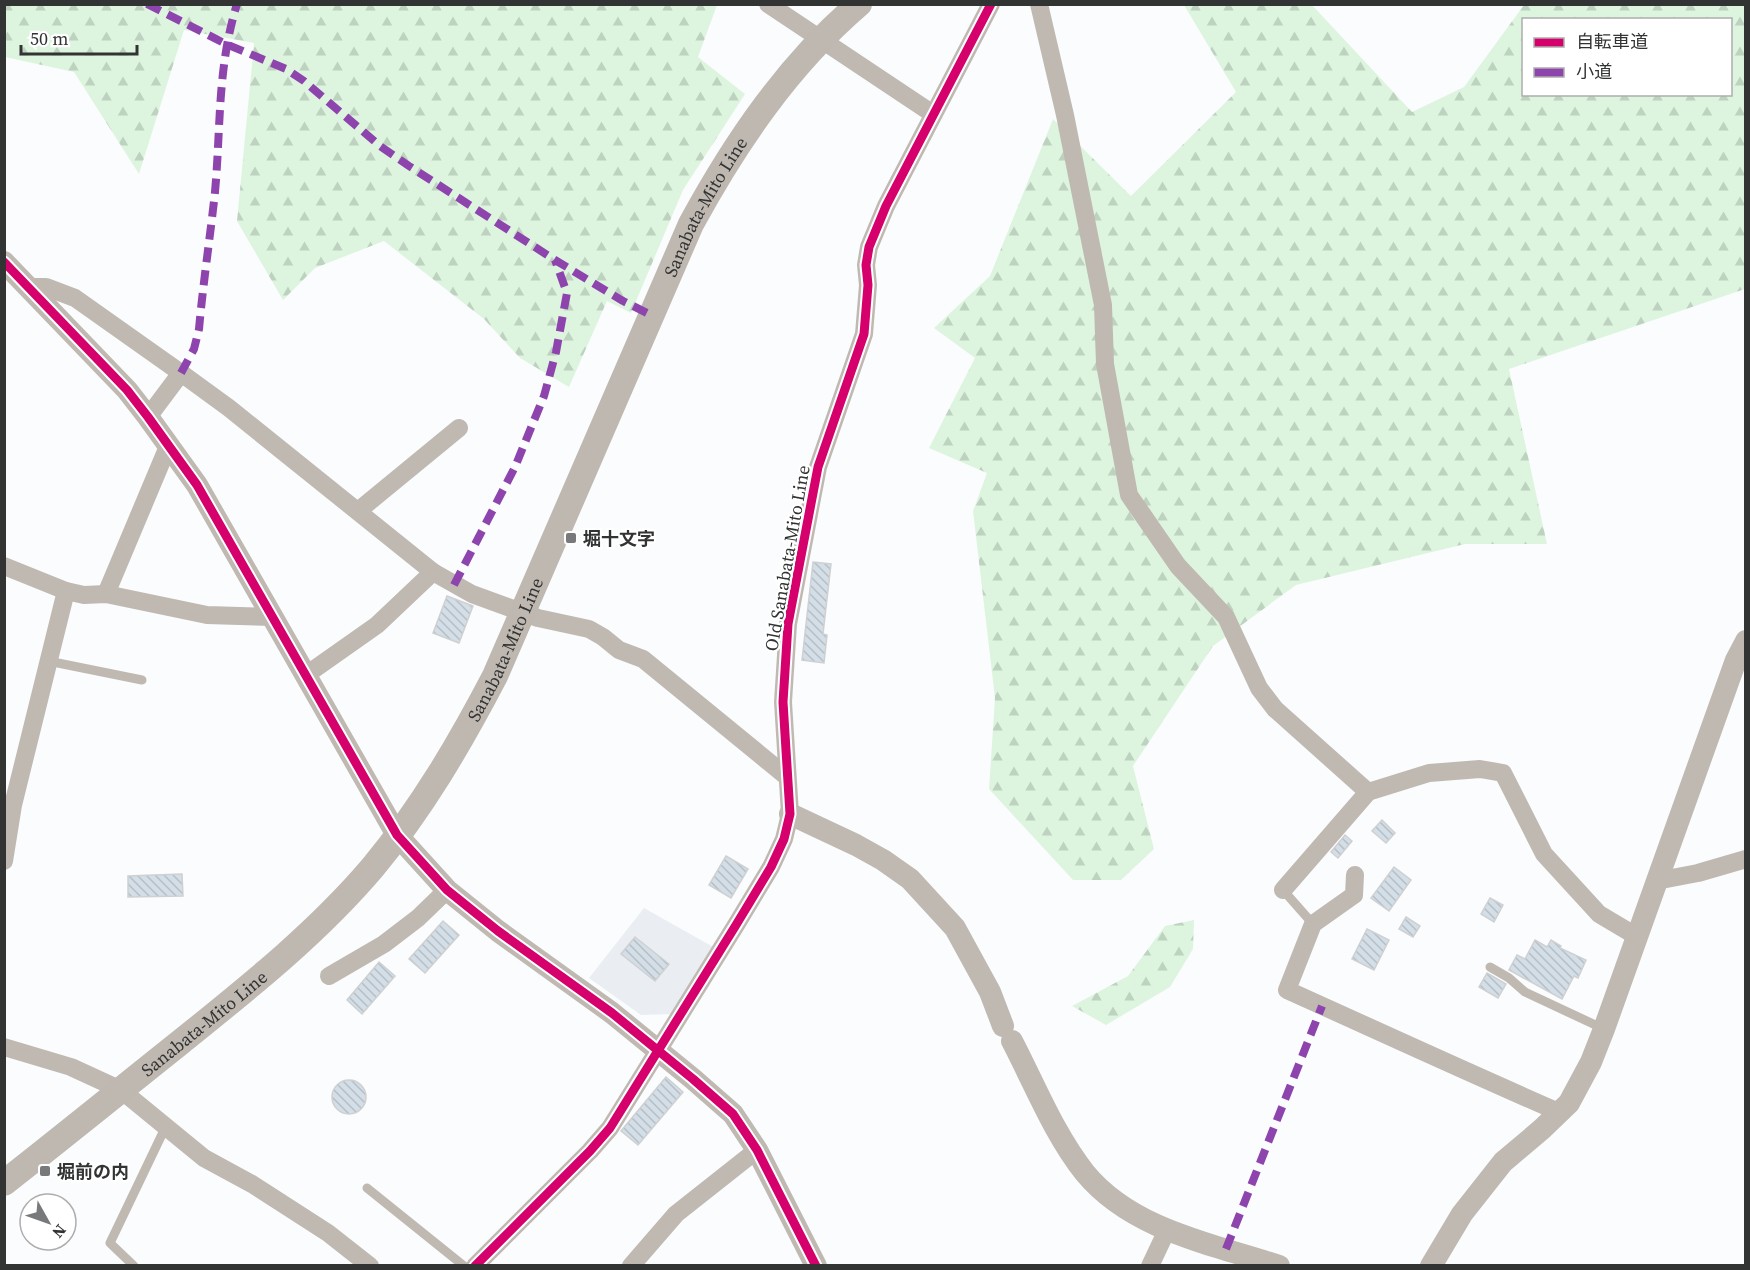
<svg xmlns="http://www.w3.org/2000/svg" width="1750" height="1270" font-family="'Source Serif 4','Noto Sans JP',serif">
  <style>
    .built { fill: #eaeef3 }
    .forest { fill: url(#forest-firs); fill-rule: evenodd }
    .building { fill: url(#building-back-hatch); stroke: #cfd0d1; stroke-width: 1.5 }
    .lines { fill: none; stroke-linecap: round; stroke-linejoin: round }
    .service { stroke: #bfb9b2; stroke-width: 9 }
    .minor { stroke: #bfb9b2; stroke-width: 18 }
    .tertiary { stroke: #bfb9b2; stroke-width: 22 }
    .secondary { stroke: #bfb8b1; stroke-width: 26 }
    .quiet { stroke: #8e44ad; stroke-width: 8; stroke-dasharray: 15 8; stroke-linecap: butt }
    .cycleway-casing { stroke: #fff; stroke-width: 13 }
    .cycleway { stroke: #d6006c; stroke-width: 9 }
    .poi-dot { fill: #78797a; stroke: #fff; stroke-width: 2 }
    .labels { text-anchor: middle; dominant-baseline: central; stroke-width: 4.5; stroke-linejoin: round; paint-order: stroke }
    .street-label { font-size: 18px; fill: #323333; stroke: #fff }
    .poi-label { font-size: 18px; font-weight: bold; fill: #323333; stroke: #fff; text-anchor: start }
  </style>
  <defs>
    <pattern id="forest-firs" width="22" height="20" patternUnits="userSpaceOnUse" patternTransform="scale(1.5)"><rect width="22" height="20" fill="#ddf5df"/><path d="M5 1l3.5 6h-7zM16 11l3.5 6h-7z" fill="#bed2c0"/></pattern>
    <pattern id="building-back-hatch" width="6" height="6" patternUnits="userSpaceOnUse" patternTransform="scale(1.5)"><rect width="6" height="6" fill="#d3dee7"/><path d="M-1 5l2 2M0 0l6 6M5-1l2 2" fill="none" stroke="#b6bfc7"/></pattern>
  </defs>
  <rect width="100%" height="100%" fill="#fbfcfd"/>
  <polygon class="built" points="644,908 715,948 673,1014 641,1015 589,978"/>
  <g class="forest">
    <polygon points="5,4 717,5 698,57 745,94 683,190 631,313 607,301 569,387 520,358 484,319 384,241 315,268 283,300 237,221 254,43 184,30 139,174 74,72 5,57"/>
    <path d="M 1184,5 L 1312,5 L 1412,112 L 1464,87 L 1524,5 L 1745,5 L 1745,289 L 1509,369 L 1547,544 L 1465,544 L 1296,585 L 1213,646 L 1133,766 L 1154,849 L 1121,880 L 1073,880 L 989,789 L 995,698 L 973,511 L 987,473 L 929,448 L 975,358 L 934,328 L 990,276 L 1053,119 L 1131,196 L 1236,92 ZM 1524,20 L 1730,20 L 1730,94 L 1524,94 Z"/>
    <polygon points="1194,920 1193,949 1170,987 1106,1025 1072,1006 1128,976 1165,926"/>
  </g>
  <g class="building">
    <polygon points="813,562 831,564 823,634 827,635 824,663 802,660"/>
    <polygon points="447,596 473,606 459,643 433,633"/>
    <polygon points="1382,820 1395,833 1386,843 1372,831"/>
    <polygon points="1345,835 1352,841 1338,858 1331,852"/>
    <polygon points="726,856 748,869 731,898 709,885"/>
    <polygon points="1394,867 1411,880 1389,911 1371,898"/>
    <polygon points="182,874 183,896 128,897 128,876"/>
    <polygon points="1490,898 1503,905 1494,922 1481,914"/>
    <polygon points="1406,917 1420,926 1413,937 1399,929"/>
    <polygon points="443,921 459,935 425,973 409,959"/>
    <polygon points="1367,929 1389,940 1374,970 1352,959"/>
    <polygon points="635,937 669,964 655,981 621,954"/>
    <polygon points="1535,940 1547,947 1551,940 1561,946 1560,948 1586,960 1578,978 1574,976 1562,999 1509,970 1517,955 1525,959"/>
    <polygon points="379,962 395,976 362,1014 347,1000"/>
    <polygon points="1487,973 1506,984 1498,998 1479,987"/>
    <polygon points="666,1077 683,1092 638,1145 621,1131"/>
    <circle cx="349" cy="1097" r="17"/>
  </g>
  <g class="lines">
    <g class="service">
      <polyline points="48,661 142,680"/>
      <polyline points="1283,890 1313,924"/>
      <polyline points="1490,967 1509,978 1525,992 1604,1029"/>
      <polyline points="367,1188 464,1266"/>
      <polyline points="134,1266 110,1243 166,1126"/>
    </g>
    <g class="minor">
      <polyline points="768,4 933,114"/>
      <polyline points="1039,4 1065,115 1103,305 1105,364 1129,495 1178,566 1226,617 1259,688 1275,709 1368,792"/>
      <polyline points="29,287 46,287 75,298 181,373 229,408 433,572 472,594 538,618 589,629 603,637 619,650 643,659 786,776"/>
      <polyline points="148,417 181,373"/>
      <polyline points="358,511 459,428"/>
      <polyline points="4,566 66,591 84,595 106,594 207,615 274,617"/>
      <polyline points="106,594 169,444"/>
      <polyline points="306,675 377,625 433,572"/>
      <polyline points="4,861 13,805 66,591"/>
      <path d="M 1355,875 L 1354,895 L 1313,924 L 1287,990 C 1378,1031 1469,1073 1561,1113"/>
      <polyline points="1656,881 1698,873 1746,859"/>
      <polyline points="1283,890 1368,792 1429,773 1480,769 1503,773 1544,854 1599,914 1636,936"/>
      <polyline points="329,976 384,944 418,918 447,890"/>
      <polyline points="4,1047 71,1067 121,1090 204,1158 252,1184 328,1233 370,1266"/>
      <polyline points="475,1266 590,1151 610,1128 736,925 771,867 784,839 790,814 783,702 788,624 818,467 864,334 868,285 866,265 869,247 886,206 991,4"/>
      <polyline points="631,1266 676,1214 757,1150"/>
      <polyline points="1150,1266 1167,1230"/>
    </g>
    <g class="tertiary">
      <polyline points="4,262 127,390 148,417 197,485 397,835 447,890 498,931 612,1013 693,1079 733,1114 757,1150 816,1266"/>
      <polyline points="790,814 856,845 883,860 910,879 955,928 990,992 1003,1026"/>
      <path d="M 1012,1041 C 1035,1085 1054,1134 1085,1173 C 1132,1230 1212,1244 1279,1266"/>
      <polyline points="1431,1266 1462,1214 1503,1162 1542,1129 1569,1103 1591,1062 1604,1029 1736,660 1746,641"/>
    </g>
    <path class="secondary" id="s1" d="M 4,1183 C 64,1136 123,1088 182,1041 C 249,987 317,933 373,867 C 422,808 460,743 495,676 L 691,224 C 735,143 788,65 859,4"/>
    <g class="quiet">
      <polyline points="147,4 226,44 286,69 304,81 380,146 409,166 555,260 623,301 651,315"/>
      <path d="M 181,373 L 194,349 L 199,329 C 203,284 210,238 215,192 C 221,126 217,69 237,4"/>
      <polyline points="454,585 515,467 544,396 556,352 567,293 555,260"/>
      <polyline points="1226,1249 1322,1006"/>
    </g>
    <defs>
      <g id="cycleway">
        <polyline points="4,262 127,390 148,417 197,485 397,835 447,890 498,931 612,1013 693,1079 733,1114 757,1150 816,1266"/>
        <polyline points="475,1266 590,1151 610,1128 736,925 771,867 784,839 790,814 783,702 788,624 818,467 864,334 868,285 866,265 869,247 886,206 991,4"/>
      </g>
    </defs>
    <use href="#cycleway" class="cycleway-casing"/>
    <use href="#cycleway" class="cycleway"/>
  </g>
  <g class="poi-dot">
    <rect x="565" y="532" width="12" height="12" rx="3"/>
    <rect x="39" y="1165" width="12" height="12" rx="3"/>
  </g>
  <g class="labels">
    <g class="street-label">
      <text stroke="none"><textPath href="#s1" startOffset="1228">Sanabata-Mito Line</textPath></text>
      <text transform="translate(787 558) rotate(-80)">Old Sanabata-Mito Line</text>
      <text stroke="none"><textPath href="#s1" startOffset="742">Sanabata-Mito Line</textPath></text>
      <text stroke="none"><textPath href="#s1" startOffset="256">Sanabata-Mito Line</textPath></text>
    </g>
    <g class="poi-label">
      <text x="583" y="538">堀十文字</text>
      <text x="57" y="1171">堀前の内</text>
    </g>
  </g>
  <rect width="1750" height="1270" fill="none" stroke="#323333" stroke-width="12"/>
  <rect x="1522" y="18" width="210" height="78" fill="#ffffff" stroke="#adadad" stroke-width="1.5"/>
  <rect x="1534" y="38" width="30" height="9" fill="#d6006c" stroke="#adadad" stroke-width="1.5"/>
  <text x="1576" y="48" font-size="18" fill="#323333">自転車道</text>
  <rect x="1534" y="68" width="30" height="9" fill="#8e44ad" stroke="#adadad" stroke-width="1.5"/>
  <text x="1576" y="78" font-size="18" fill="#323333">小道</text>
  <g transform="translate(48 1222) rotate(130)"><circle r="28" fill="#ffffff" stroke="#adadad" stroke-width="1.5"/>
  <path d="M0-4.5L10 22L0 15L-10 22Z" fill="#78797a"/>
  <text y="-9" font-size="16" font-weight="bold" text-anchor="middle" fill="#323333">N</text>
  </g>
  <path d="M21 45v9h116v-9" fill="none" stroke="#323333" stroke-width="3"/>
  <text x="30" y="45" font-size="18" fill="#323333" stroke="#ffffff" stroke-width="4.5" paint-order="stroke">50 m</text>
</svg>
